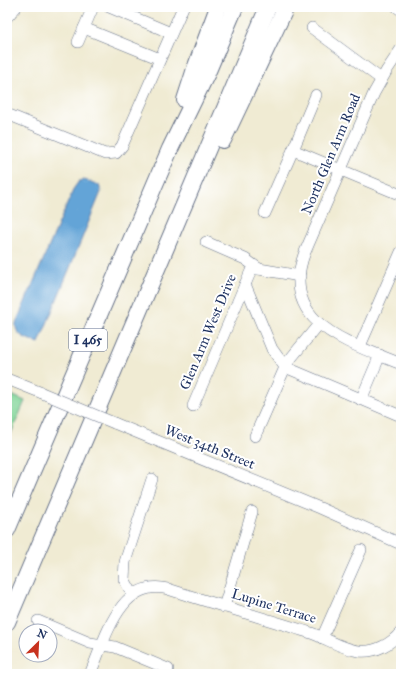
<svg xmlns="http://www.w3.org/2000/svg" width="408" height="681" font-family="'IM FELL Great Primer',serif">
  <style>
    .green { fill: #80d496; stroke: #4e827a }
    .water { fill: #64a4d7; stroke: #406a9a }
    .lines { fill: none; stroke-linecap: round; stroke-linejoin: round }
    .minor-casing { stroke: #667187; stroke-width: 12 }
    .highway-casing { stroke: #667187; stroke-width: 18 }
    .minor { stroke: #fff; stroke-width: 11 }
    .highway { stroke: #fff; stroke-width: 16 }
    .minor-bridge-casing { stroke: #667187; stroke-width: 12; stroke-linecap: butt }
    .minor-bridge { stroke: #fff; stroke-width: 11 }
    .labels { text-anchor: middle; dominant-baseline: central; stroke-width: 4; stroke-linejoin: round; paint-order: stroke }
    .shield { fill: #fff; stroke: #5f6d8e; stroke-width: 1 }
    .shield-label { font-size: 13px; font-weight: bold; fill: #1b2f5e }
    .street-label { font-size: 14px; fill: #1b2f5e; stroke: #fff }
  </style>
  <rect width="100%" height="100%" fill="#fff"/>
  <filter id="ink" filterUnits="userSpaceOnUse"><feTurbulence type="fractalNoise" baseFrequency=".025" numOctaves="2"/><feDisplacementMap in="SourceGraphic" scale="8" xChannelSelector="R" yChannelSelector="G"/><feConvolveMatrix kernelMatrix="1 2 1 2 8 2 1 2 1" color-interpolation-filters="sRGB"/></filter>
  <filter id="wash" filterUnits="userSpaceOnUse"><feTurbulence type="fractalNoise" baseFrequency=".012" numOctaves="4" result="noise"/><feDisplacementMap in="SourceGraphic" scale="16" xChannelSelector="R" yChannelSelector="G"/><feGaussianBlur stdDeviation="0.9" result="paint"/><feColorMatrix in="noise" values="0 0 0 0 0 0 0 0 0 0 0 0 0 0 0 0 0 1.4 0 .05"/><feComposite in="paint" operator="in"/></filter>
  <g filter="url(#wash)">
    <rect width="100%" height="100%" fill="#f0ebd3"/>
    <polygon class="green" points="7,393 25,401 7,443"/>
    <path class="water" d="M 85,180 L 99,185 L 101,192 L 39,343 C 28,339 14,336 16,323 L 74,188 L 79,181 Z"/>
  </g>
  <g filter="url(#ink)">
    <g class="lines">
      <defs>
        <g id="minor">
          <polyline points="109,7 171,33"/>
          <polyline points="397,7 401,10"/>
          <polyline points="7,17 16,7"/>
          <polyline points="84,28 160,59"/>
          <polyline points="312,28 381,79"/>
          <polyline points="78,42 93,7"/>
          <path d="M 401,49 L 387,70 L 374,93 L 305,252 C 277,324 351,343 401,364"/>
          <polyline points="316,95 293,150 401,195"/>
          <polyline points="7,114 105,154 116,153 122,146 183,7"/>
          <polyline points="265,213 293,150"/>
          <polyline points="206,242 245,259 259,269"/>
          <polyline points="245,284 272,349 285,367 401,416"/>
          <polyline points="360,346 401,252"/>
          <polyline points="7,379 42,393"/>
          <polyline points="361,400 380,355"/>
          <polyline points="193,406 250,273 254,269 259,269 300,276"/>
          <polyline points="114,423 320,508 401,544"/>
          <polyline points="255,436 287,363 319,324"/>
          <polyline points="133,595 124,579 125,562 152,479"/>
          <polyline points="224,607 252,512"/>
          <polyline points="38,621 90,643 115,647 168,669"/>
          <polyline points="322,638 361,550"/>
          <path d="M 90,674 C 105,641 119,577 168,589 C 214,604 261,617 308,632 C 325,637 341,649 359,651 C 375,653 391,644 401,632"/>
        </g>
        <g id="highway">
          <polyline points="185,100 195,69 218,7"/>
          <polyline points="223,140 286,7"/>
          <polyline points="7,530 170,149 207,73 235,7"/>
          <polyline points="7,622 268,7"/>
        </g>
      </defs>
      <use href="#minor" class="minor-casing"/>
      <use href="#highway" class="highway-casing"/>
      <use href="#minor" class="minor"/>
      <use href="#highway" class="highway"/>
      <defs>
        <polyline id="minor-bridge" points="42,393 114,423"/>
      </defs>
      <use href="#minor-bridge" class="minor-bridge-casing"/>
      <use href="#minor-bridge" class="minor-bridge"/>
    </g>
  </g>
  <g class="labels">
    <rect class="shield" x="69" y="329" width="38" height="22" rx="3"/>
    <g class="shield-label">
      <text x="88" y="340">I 465</text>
    </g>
    <g class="street-label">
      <text transform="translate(331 154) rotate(-67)">North Glen Arm Road</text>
      <text transform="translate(208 332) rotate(-67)">Glen Arm West Drive</text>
      <text transform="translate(210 447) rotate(22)">West 34th Street</text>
      <text transform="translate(274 606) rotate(17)">Lupine Terrace</text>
    </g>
  </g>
  <rect width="408" height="681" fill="none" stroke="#fff" stroke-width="24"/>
  <g transform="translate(38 643) rotate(24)"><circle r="19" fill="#ffffff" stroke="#a4acbf"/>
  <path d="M0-3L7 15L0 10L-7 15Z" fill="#c8321e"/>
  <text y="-6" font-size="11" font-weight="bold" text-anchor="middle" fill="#1b2f5e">N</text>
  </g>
</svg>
